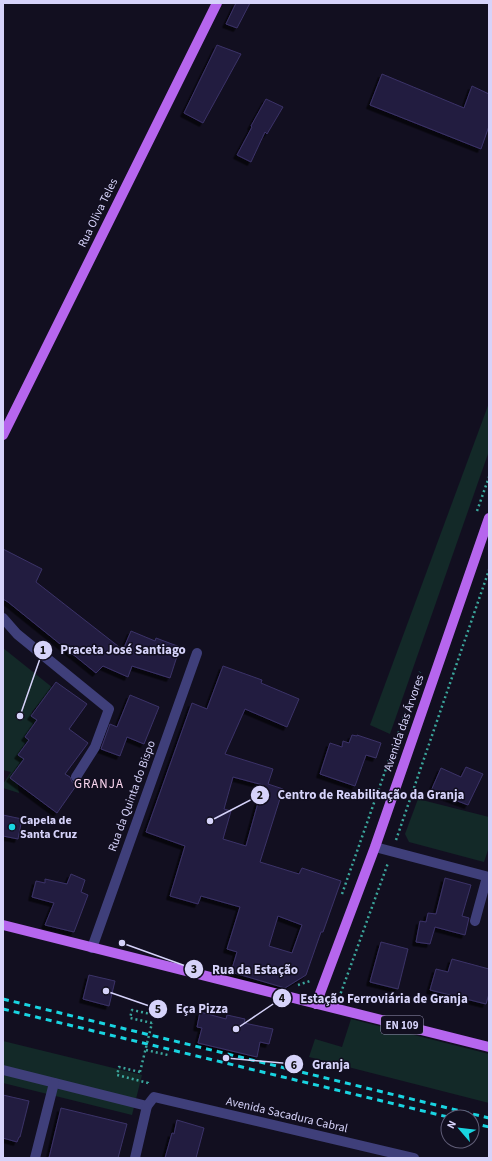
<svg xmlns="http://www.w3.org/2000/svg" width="492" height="1161" font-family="'Source Sans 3',sans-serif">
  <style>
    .green { fill: #132928 }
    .building { fill: #231e3f; stroke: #3b3268; fill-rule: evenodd; filter: url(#shadow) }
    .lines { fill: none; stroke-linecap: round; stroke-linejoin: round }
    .path { stroke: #3ba69c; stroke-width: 2.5; stroke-dasharray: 2 3; stroke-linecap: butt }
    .minor { stroke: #3f3f7a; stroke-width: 10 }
    .major { stroke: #b666ee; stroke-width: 10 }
    .rail { stroke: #19d4e1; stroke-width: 3; stroke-dasharray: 6 5; stroke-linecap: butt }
    .path-bridge { stroke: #3ba69c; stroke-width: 2.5; stroke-dasharray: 2 3; stroke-linecap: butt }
    .poi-dot { fill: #19d4e1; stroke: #120f20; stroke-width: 1.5 }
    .labels { text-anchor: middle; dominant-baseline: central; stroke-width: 3; stroke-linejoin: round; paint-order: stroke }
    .shield { fill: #120f20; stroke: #9b98b9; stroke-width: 1 }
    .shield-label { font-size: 11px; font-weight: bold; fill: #d6d3fa }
    .street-label { font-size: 12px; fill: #d6d3fa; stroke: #120f20 }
    .poi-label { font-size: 12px; font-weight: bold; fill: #d6d3fa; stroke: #120f20; text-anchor: start }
    .neighbourhood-label { font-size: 13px; letter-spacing: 1px; fill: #fad5ee; stroke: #120f20 }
    .leader { fill: none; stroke: #d6d3fa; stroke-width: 1.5 }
    .callout-dot { fill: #d6d3fa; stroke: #120f20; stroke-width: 1.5 }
    .mark-label { font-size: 12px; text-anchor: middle; font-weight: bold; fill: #111 }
    .callout-label { font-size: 13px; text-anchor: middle; font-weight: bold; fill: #d6d3fa; stroke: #120f20; stroke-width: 3; stroke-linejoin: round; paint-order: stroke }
  </style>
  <defs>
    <filter id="shadow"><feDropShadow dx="-3.5" dy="3.5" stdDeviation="0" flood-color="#0009"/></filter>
  </defs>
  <rect width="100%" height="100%" fill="#120f20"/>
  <g class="green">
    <polygon points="489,403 489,451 390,734 370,725"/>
    <polygon points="3,648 53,688 32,712 42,721 33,740 27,758 17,778 19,793 3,788 3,784 11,772 3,770"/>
    <polygon points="418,799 489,817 489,847 484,862 409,842 405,834"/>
    <polygon points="351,1019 489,1054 489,1103 309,1057 315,1039 342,1047"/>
    <polygon points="3,1041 142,1075 132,1115 3,1083"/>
  </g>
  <g class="building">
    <polygon points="236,3 250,3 237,28 226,24"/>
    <polygon points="217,45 241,54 203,123 184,113"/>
    <polygon points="382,74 464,108 472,86 489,94 489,126 481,149 370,105"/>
    <polygon points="266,99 283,107 267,134 265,132 251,162 237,155 252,127 251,126"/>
    <polygon points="3,549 42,569 36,582 123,650 131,631 155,641 156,638 180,647 170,678 132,666 128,677 103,666 96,673 8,602 3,599"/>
    <path d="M 223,666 L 262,680 L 261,683 L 299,699 L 287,727 L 245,709 L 225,754 L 273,769 L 268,784 L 283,789 L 260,862 L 299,874 L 302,868 L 341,881 L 323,932 L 321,932 L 306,975 L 285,988 L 231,972 L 237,952 L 227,949 L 240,907 L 201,896 L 198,904 L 170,896 L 185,846 L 146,832 L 192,703 L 207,709 ZM 233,777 L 263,785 L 246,846 L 223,839 L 231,811 L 224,809 ZM 278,916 L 302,925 L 292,953 L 269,946 Z"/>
    <polygon points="56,682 87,704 69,729 88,743 65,774 70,777 72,782 78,783 57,813 10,778 24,759 18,755 29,740 25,737 37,720 31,716"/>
    <polygon points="130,695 159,707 144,744 127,737 120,756 101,749 110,724 117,727"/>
    <polygon points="352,735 357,736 357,735 381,743 376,758 366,755 355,786 320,774 330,743 342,747 343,741 349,743"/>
    <polygon points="466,767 483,774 468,805 431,791 441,768 461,777"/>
    <polygon points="3,815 22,819 18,839 3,836"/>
    <polygon points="71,874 85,880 81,892 88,895 74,932 45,925 54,903 32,897 36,881 45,883 45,879 67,884"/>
    <polygon points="445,878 471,885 462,916 469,918 465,935 435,927 430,944 416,942 420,921 426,922 428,913 436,914"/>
    <polygon points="381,942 408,949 398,989 370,982"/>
    <polygon points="452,959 489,969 489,994 486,1004 430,990 436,969 448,972"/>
    <polygon points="89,975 115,981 109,1006 83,999"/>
    <polygon points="200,1012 226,1019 227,1015 245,1019 244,1023 273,1029 269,1044 260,1042 257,1057 198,1043 202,1028 197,1027"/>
    <polygon points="3,1095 29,1101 20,1137 19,1137 17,1142 3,1138"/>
    <polygon points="61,1108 127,1124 118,1158 49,1158"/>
    <polygon points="177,1120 204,1128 196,1158 165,1158 172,1133 174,1134"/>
  </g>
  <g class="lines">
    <g class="path">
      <polyline points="477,511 489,477"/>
      <polyline points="396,840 489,570"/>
      <polyline points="342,894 420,672"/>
      <polyline points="298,985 310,981"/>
      <polyline points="339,998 388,863"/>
      <polyline points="152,1023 130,1018 132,1010 165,1017"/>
      <polyline points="146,1050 168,1055"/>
      <polyline points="140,1072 119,1067 117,1075 148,1083 149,1086"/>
    </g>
    <g class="minor">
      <polyline points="3,618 17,634 109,709 95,747 76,777"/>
      <polyline points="375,847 489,877"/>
      <polyline points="475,921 487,877"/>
      <polyline points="92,948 197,653"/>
      <polyline points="3,1070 147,1106"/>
      <polyline points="35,1158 54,1083"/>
      <polyline points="135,1158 147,1106 154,1097 414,1158"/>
    </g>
    <g class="major">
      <polyline points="3,435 217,3"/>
      <polyline points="3,925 489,1047"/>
      <polyline points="316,1004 375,847 489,518"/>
    </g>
    <g class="rail">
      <polyline points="3,999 489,1118"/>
      <polyline points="3,1009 448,1117"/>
      <polyline points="472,1123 489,1127"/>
    </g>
    <polyline class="path-bridge" points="140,1072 152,1023"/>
  </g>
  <circle class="poi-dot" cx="12" cy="827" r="4"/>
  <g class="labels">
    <rect class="shield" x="381" y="1016" width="42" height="18" rx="3"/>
    <g class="shield-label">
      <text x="402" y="1025">EN 109</text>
    </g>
    <g class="street-label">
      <text transform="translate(98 213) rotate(-64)">Rua Oliva Teles</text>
      <text transform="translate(404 723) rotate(-71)">Avenida das Árvores</text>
      <text transform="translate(132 796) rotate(-70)">Rua da Quinta do Bispo</text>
      <text transform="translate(287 1115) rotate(13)">Avenida Sacadura Cabral</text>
    </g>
    <g class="poi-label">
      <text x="20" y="820">Capela de<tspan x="20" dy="14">Santa Cruz</tspan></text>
    </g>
    <g class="neighbourhood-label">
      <text x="99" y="784">GRANJA</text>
    </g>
  </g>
  <path class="leader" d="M20 716L43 650M210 821L260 795M122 943L194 969M236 1029L282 998M106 991L158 1009M226 1058L294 1064"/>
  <g class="callout-dot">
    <circle cx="20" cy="716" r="4"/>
    <circle cx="210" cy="821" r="4"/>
    <circle cx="122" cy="943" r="4"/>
    <circle cx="236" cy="1029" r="4"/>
    <circle cx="106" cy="991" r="4"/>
    <circle cx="226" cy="1058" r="4"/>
    <circle cx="43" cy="650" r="10"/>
    <circle cx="260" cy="795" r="10"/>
    <circle cx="194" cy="969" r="10"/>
    <circle cx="282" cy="998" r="10"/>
    <circle cx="158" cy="1009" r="10"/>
    <circle cx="294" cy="1064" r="10"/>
  </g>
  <g class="mark-label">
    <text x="43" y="654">1</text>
    <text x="260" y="799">2</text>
    <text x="194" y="973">3</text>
    <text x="282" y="1002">4</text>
    <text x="158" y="1013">5</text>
    <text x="294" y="1069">6</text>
  </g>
  <g class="callout-label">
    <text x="123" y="654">Praceta José Santiago</text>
    <text x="371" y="799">Centro de Reabilitação da Granja</text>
    <text x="255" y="974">Rua da Estação</text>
    <text x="384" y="1003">Estação Ferroviária de Granja</text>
    <text x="202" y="1013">Eça Pizza</text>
    <text x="331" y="1069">Granja</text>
  </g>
  <rect width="492" height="1161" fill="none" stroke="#d6d3fa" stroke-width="8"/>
  <g transform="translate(460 1129) rotate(298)"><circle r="19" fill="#120f20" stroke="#605d77"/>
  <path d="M0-3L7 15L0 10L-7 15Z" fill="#19d4e1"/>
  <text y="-6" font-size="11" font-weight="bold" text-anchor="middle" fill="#d6d3fa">N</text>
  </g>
</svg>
